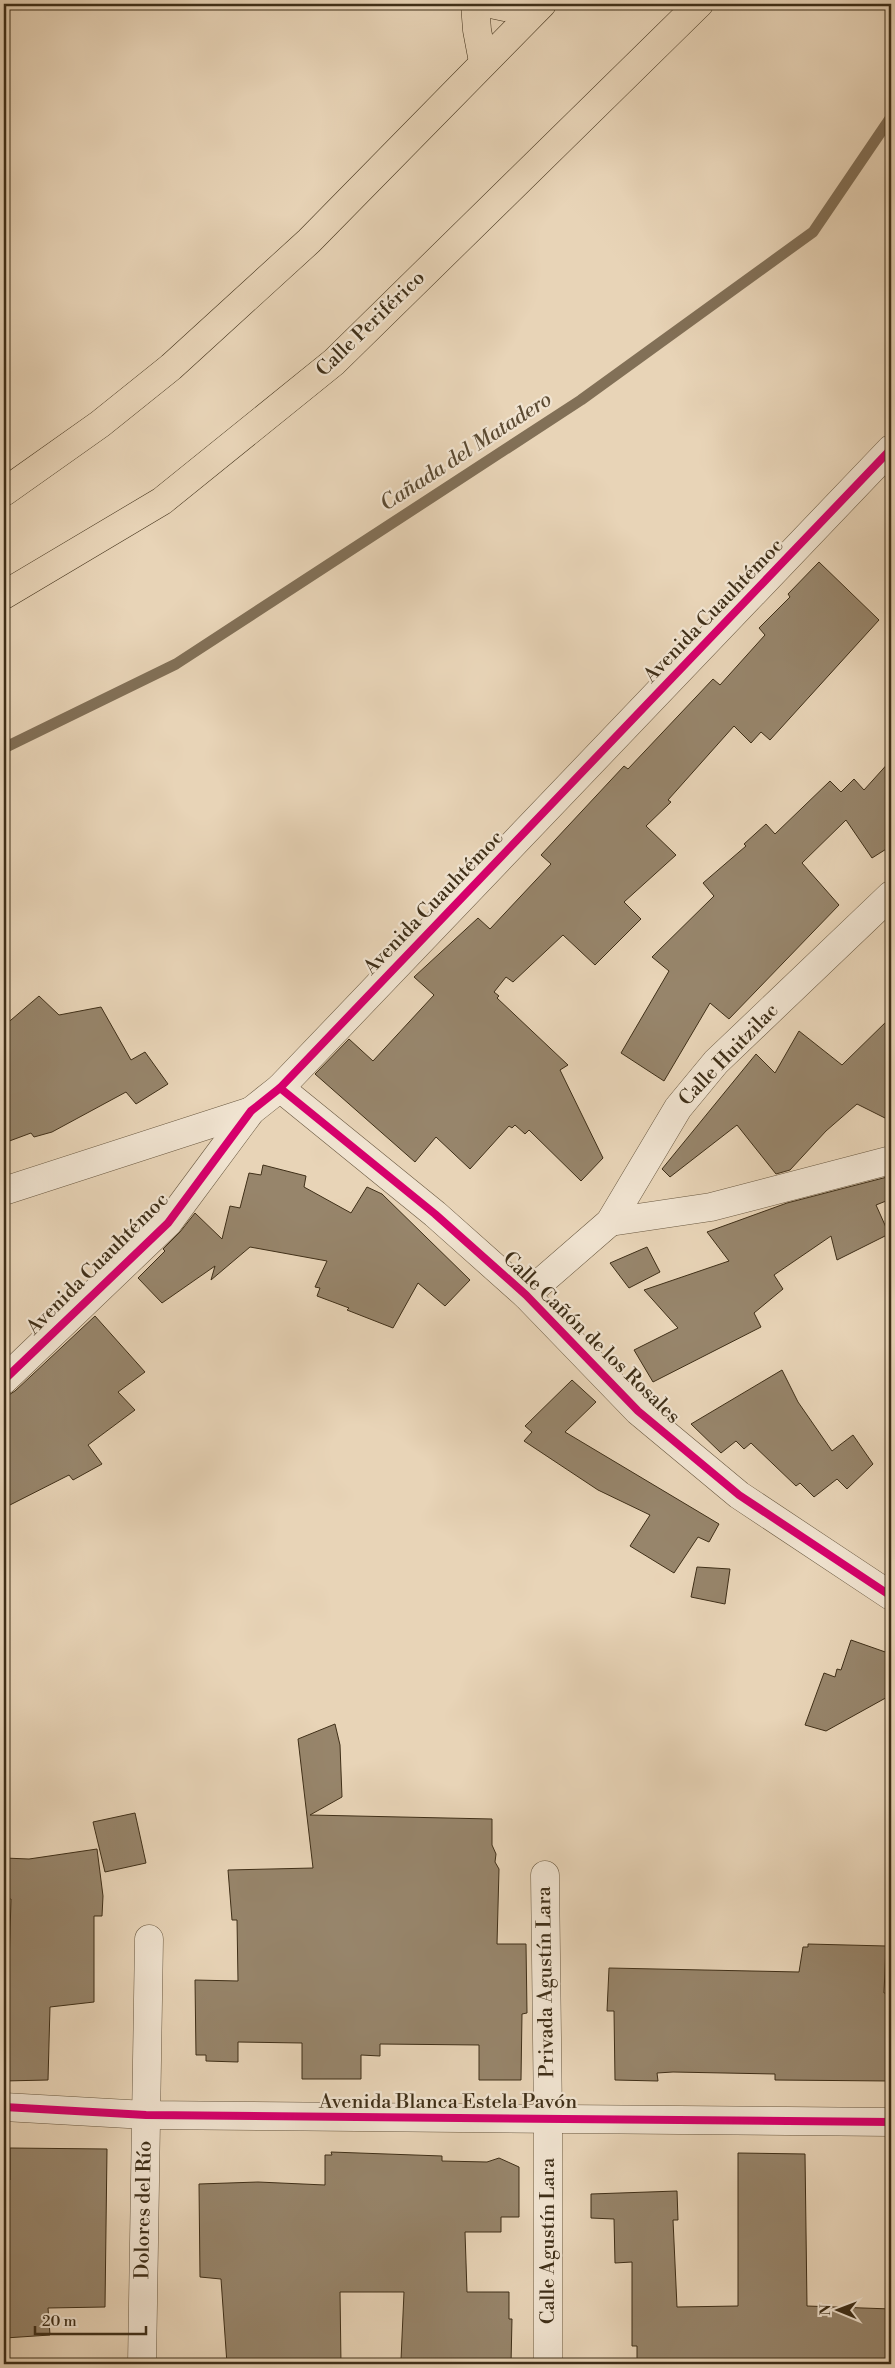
<svg xmlns="http://www.w3.org/2000/svg" width="895" height="2368" font-family="'Libre Bodoni',serif">
  <style>
    .lines { fill: none; stroke-linecap: round; stroke-linejoin: round }
    .stream { stroke: #827057; stroke-width: 11 }
    .building { fill: #97856b; stroke: #3f2f18 }
    .minor-casing { stroke: #695840; stroke-width: 29 }
    .tertiary-casing { stroke: #695840; stroke-width: 29 }
    .trunk-casing { stroke: #3f2f18; stroke-width: 29 }
    .minor { stroke: #f0e3d0; stroke-width: 28 }
    .tertiary { stroke: #f0e3d0; stroke-width: 28 }
    .trunk { stroke: #e8d4b7; stroke-width: 28 }
    .cycleway-casing { stroke: #f0e3d0; stroke-width: 11 }
    .cycleway { stroke: #d6006c; stroke-width: 8 }
    .labels { text-anchor: middle; dominant-baseline: central; stroke-width: 4.5; stroke-linejoin: round; paint-order: stroke }
    .street-label { font-size: 20px; fill: #3f2f18; stroke: #f0e3d0 }
    .water-label { font-size: 21px; font-style: italic; fill: #5b4a32; stroke: #f0e3d0 }
  </style>
  <rect width="100%" height="100%" fill="#e8d4b7"/>
  <filter id="stains"><feTurbulence type="fractalNoise" baseFrequency=".004" numOctaves="4"/><feColorMatrix values="0 0 0 0 .2 0 0 0 0 .09 0 0 0 0 .02 0 0 0 .5 -.17"/></filter>
  <radialGradient id="worn" r=".72"><stop offset=".6" stop-color="#630" stop-opacity="0"/><stop offset="1" stop-color="#630" stop-opacity=".3"/></radialGradient>
  <g class="lines">
    <polyline class="stream" points="4,748 176,664 581,400 813,232 891,117"/>
  </g>
  <g class="building">
    <polygon points="819,562 879,620 770,740 761,732 751,743 734,726 668,800 671,802 646,826 676,855 624,902 641,919 595,965 563,935 513,982 506,977 494,992 499,996 497,998 568,1065 560,1070 603,1158 581,1181 529,1130 525,1134 515,1125 512,1128 509,1126 470,1169 436,1137 415,1162 315,1074 349,1039 373,1061 434,995 414,977 478,918 490,929 551,864 541,855 624,766 628,769 713,679 720,685 765,635 759,628 790,597 788,594"/>
    <polygon points="891,760 891,846 872,858 846,820 802,863 839,905 729,1019 710,1003 664,1081 621,1053 669,971 652,957 714,896 703,883 746,846 744,844 766,824 775,834 830,781 841,792 854,779 864,790"/>
    <polygon points="39,996 59,1015 101,1007 131,1060 145,1052 168,1084 136,1104 126,1092 52,1132 34,1137 31,1133 4,1143 4,1026"/>
    <polygon points="891,1017 891,1121 857,1104 826,1131 790,1170 776,1174 737,1125 670,1177 662,1169 756,1054 775,1073 799,1031 842,1065"/>
    <polygon points="263,1165 306,1176 304,1187 351,1213 367,1187 382,1194 470,1280 445,1306 418,1283 393,1328 347,1310 349,1308 317,1296 320,1288 315,1287 327,1261 250,1247 211,1280 215,1266 162,1303 138,1278 165,1251 163,1249 180,1232 195,1213 222,1239 230,1206 240,1208 249,1173 261,1175"/>
    <polygon points="891,1176 891,1199 876,1205 889,1234 837,1260 831,1236 774,1275 783,1289 754,1313 761,1327 653,1382 634,1350 678,1328 644,1290 729,1261 707,1232 787,1203"/>
    <polygon points="647,1247 660,1272 629,1288 610,1263"/>
    <polygon points="95,1316 145,1372 118,1392 135,1410 88,1445 102,1464 73,1480 69,1475 4,1508 4,1398 15,1391"/>
    <polygon points="782,1370 798,1402 832,1451 853,1435 873,1464 847,1489 837,1479 814,1497 800,1483 796,1486 751,1443 744,1449 736,1441 721,1453 691,1424"/>
    <polygon points="572,1380 596,1402 565,1432 719,1524 709,1542 698,1537 674,1573 630,1546 650,1515 598,1490 524,1441 532,1432 525,1426"/>
    <polygon points="697,1567 730,1569 725,1604 691,1597"/>
    <polygon points="851,1640 891,1654 891,1695 826,1731 805,1725 824,1673 835,1677 837,1669 841,1670"/>
    <polygon points="335,1724 340,1745 342,1797 310,1815 492,1819 492,1845 496,1854 495,1862 499,1869 497,1944 526,1944 527,2013 522,2014 521,2080 479,2080 479,2045 380,2044 380,2056 361,2055 361,2079 302,2079 302,2043 238,2042 238,2062 206,2061 206,2055 196,2055 195,1980 238,1981 237,1920 232,1920 228,1870 313,1868 298,1739"/>
    <polygon points="135,1813 146,1863 105,1872 93,1822"/>
    <polygon points="97,1849 103,1896 102,1916 94,1916 94,2002 50,2007 48,2080 4,2081 4,1968 9,1968 11,1899 4,1899 4,1858 29,1859"/>
    <polygon points="808,1944 886,1946 884,1993 889,1993 890,2081 775,2080 775,2074 673,2072 657,2073 658,2081 615,2080 614,2011 607,2011 609,1968 799,1972 803,1947 808,1947"/>
    <polygon points="10,2148 107,2149 105,2307 48,2308 50,2335 5,2338 8,2242 4,2242 4,2180 10,2180"/>
    <polygon points="331,2152 442,2156 442,2161 487,2162 499,2158 519,2167 519,2217 501,2217 501,2232 465,2232 467,2292 509,2292 509,2319 512,2319 511,2364 432,2364 432,2361 401,2360 404,2292 340,2292 341,2364 302,2364 302,2361 227,2364 221,2279 200,2277 199,2184 258,2182 325,2185 325,2155 332,2155"/>
    <polygon points="738,2153 805,2154 807,2306 891,2309 891,2364 637,2364 637,2346 632,2346 632,2262 615,2263 614,2219 591,2218 591,2194 677,2191 678,2220 673,2220 677,2307 738,2306"/>
  </g>
  <g class="lines">
    <defs>
      <g id="minor">
        <polyline points="280,1088 435,1214 526,1295 638,1411 739,1495 891,1596"/>
        <polyline points="4,1191 251,1111"/>
        <polyline points="610,1222 711,1207 891,1160"/>
        <polyline points="526,1295 610,1222 678,1108 716,1062 891,895"/>
        <polyline points="545,1875 548,2119 548,2364"/>
        <polyline points="4,2107 146,2115 891,2122"/>
        <polyline points="142,2364 149,1939"/>
      </g>
      <polyline id="tertiary" points="4,1380 168,1223 251,1111 280,1088 891,449"/>
      <g id="trunk">
        <polyline points="475,4 477,30 483,62"/>
        <polyline points="491,4 505,7 527,4"/>
        <polyline points="4,492 100,424 171,367 309,241 542,4"/>
        <polyline points="4,595 162,501 334,362 699,4"/>
      </g>
    </defs>
    <use href="#minor" class="minor-casing"/>
    <use href="#tertiary" class="tertiary-casing"/>
    <use href="#trunk" class="trunk-casing"/>
    <use href="#minor" class="minor"/>
    <use href="#tertiary" class="tertiary"/>
    <use href="#trunk" class="trunk"/>
    <defs>
      <g id="cycleway">
        <polyline points="280,1088 435,1214 526,1295 638,1411 739,1495 891,1596"/>
        <polyline points="4,1380 168,1223 251,1111 280,1088 891,449"/>
        <polyline points="4,2107 146,2115 891,2122"/>
      </g>
    </defs>
    <use href="#cycleway" class="cycleway-casing"/>
    <use href="#cycleway" class="cycleway"/>
  </g>
  <g class="labels">
    <g class="street-label">
      <text transform="translate(371 324) rotate(-44)">Calle Periférico</text>
      <text transform="translate(714 611) rotate(-46)">Avenida Cuauhtémoc</text>
      <text transform="translate(434 903) rotate(-46)">Avenida Cuauhtémoc</text>
      <text transform="translate(729 1055) rotate(-46)">Calle Huitzilac</text>
      <text transform="translate(98 1264) rotate(-45)">Avenida Cuauhtémoc</text>
      <text transform="translate(591 1338) rotate(44)">Calle Cañón de los Rosales</text>
      <text transform="translate(546 1982) rotate(-91)">Privada Agustín Lara</text>
      <text x="448" y="2102">Avenida Blanca Estela Pavón</text>
      <text transform="translate(144 2210) rotate(-89)">Dolores del Río</text>
      <text transform="translate(548 2241) rotate(-90)">Calle Agustín Lara</text>
    </g>
    <g class="water-label">
      <text transform="translate(466 452) rotate(-33)">Cañada del Matadero</text>
    </g>
  </g>
  <rect width="895" height="2368" fill="none" stroke="#e8d4b7" stroke-width="20"/>
  <rect x="5" y="5" width="885" height="2358" fill="none" stroke="#3f2f18" stroke-width="2.5"/>
  <rect x="10" y="10" width="875" height="2348" fill="none" stroke="#3f2f18"/>
  <g transform="translate(838 2310) rotate(271)" stroke="#f0e3d0" stroke-width="4" paint-order="stroke">
  <path d="M0-4L9 19L0 12L-9 19Z" fill="#3f2f18"/>
  <text y="-8" font-size="14" font-weight="bold" text-anchor="middle" fill="#3f2f18">N</text>
  </g>
  <path d="M35 2326v8h111v-8" fill="none" stroke="#3f2f18" stroke-width="2.5"/>
  <text x="42" y="2326" font-size="15" fill="#3f2f18" stroke="#f0e3d0" stroke-width="4" paint-order="stroke">20 m</text>
  <rect width="100%" height="100%" filter="url(#stains)"/>
  <rect width="100%" height="100%" fill="url(#worn)"/>
</svg>
